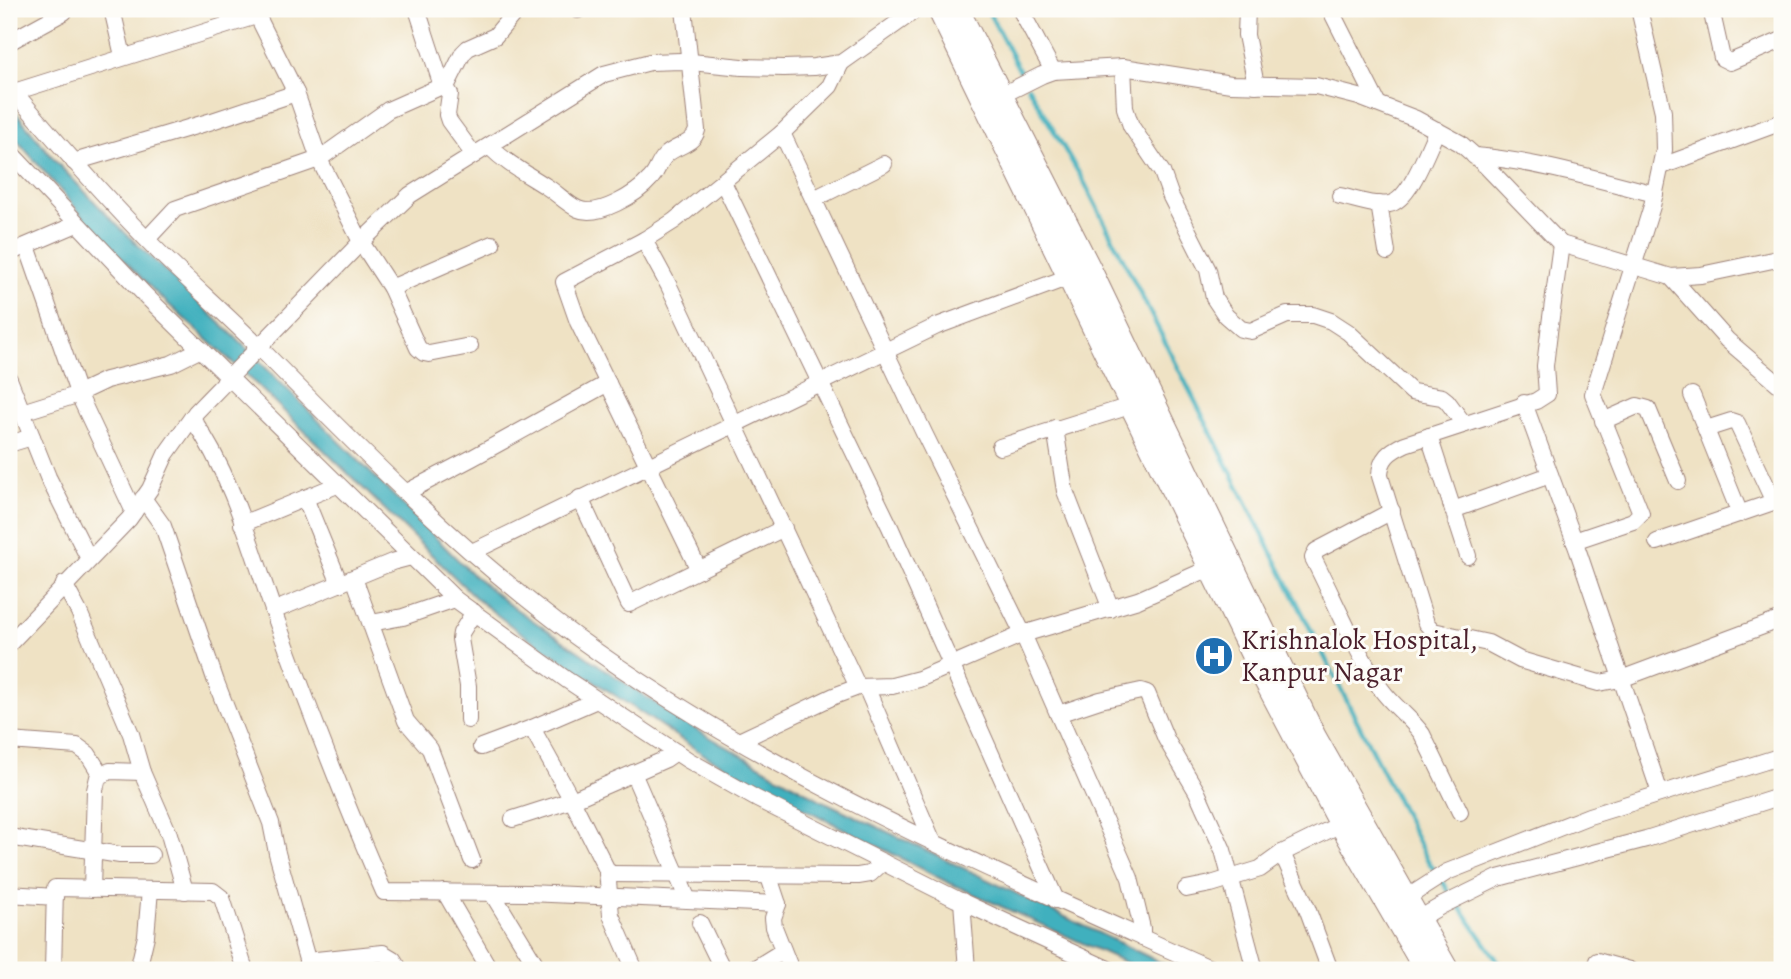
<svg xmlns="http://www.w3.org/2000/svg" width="1791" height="979" font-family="Alegreya,serif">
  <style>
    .water { fill: #41b0be; stroke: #466874; stroke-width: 2 }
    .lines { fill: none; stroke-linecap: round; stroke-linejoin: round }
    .stream { stroke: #41b0be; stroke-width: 4.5 }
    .minor-casing { stroke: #9c8078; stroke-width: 18 }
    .highway-casing { stroke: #9c8078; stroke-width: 25 }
    .minor { stroke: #fff; stroke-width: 16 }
    .highway { stroke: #fff; stroke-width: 23 }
    .labels { text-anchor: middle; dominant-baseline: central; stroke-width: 6; stroke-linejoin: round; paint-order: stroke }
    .poi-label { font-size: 28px; fill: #4a1f2b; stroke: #fdfcf7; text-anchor: start }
  </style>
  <rect width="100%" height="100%" fill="#fdfcf7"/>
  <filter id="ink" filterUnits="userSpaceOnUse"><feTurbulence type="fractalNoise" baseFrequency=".0143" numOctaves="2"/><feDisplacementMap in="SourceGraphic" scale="14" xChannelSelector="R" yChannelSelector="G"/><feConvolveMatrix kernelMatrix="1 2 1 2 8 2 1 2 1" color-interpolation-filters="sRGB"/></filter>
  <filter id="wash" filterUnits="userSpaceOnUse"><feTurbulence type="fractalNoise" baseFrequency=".00686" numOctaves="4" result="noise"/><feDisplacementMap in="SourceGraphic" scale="28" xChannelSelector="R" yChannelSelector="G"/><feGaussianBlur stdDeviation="1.57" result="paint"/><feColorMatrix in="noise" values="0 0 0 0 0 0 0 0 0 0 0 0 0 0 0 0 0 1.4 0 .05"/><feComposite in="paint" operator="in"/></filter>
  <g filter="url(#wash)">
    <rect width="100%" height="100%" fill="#efe2c4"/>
    <polygon class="water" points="9,104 58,164 119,227 234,336 471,573 507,603 683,722 821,800 1176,970 1142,970 945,881 786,799 703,754 514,628 478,600 254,382 155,292 86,220 9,131"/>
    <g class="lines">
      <g class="stream">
        <polyline points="987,9 1024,79"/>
        <polyline points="1028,87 1084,182 1427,859 1437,874"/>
        <polyline points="1442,881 1504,970"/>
      </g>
    </g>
  </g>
  <g filter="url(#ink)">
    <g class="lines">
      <defs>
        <g id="minor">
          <polyline points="112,9 123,56"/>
          <polyline points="254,9 296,93 319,159 361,242 391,288 418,348 424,353 429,354 470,346"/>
          <polyline points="417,9 442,86"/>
          <polyline points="576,9 578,10"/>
          <polyline points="1020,9 1053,71"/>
          <polyline points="1247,9 1246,35 1256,85"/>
          <polyline points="1330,9 1378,104"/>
          <polyline points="1711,9 1722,58 1730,62 1782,40"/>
          <polyline points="9,42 64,12"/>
          <polyline points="1123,67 1125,108 1131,126 1162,172 1171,197 1208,270 1214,298 1226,316 1241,329 1251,331 1287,315 1313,315 1331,321 1348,332 1412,392 1442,397 1447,401 1464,424"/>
          <path d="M 9,86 C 58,144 108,201 162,255 C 195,287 229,317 261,349 C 360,450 461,552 575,636 C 770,778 995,871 1214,970"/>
          <polyline points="446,87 463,53 468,48 495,36 515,12 521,9"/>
          <polyline points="14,92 256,16"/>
          <polyline points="1002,95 1042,75 1053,71 1123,67 1231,84 1316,86 1359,97 1416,119 1460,143 1485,165 1561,244 1671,277 1701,275 1782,258"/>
          <polyline points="782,133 924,433 1023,634 1130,878 1142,928 1142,938"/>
          <path d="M 490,147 C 507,164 527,174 547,187 C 558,194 567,204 578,209 C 598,218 637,194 650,179 C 657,173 658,163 665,156 C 675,145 693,146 697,130 L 684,9"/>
          <polyline points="9,151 145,295 455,599 567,680 688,760 757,799 956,899 1110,970"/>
          <path d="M 1474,156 C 1536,161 1596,179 1655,194"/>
          <polyline points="74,162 212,121 296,93"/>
          <polyline points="1662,166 1782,122"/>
          <polyline points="723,182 890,527 1056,900"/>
          <path d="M 1340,196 C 1355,199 1374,207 1389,204 C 1410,201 1428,148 1437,130"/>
          <polyline points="814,199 884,164"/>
          <polyline points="1379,204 1387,252"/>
          <polyline points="147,239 175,209 319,159 388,110 442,86 446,87 450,94 447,115 449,121 474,155"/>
          <polyline points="644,240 669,286 858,687"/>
          <path d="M 1561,244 L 1549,332 L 1545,366 L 1547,394 L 1536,401 L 1405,444 C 1390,451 1380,458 1380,476 L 1426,623 L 1433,631 L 1488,643 L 1520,660 L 1592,681 L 1599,683 L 1621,679 L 1782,619"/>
          <polyline points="27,246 78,393 134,512"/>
          <polyline points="9,253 77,224"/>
          <polyline points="1671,277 1727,340 1782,387"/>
          <polyline points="391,288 492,244"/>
          <polyline points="9,379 48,477 89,559"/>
          <polyline points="1692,395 1740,514"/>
          <polyline points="1524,403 1578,551 1660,793"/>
          <polyline points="22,412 70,397 106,380 171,364 201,349"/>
          <path d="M 192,418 C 234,478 253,555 278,624 C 311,714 345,804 384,892 L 528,893 L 778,904"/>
          <polyline points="1603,421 1637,406 1648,409 1678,481"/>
          <polyline points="1055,428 1065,491 1111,609"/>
          <polyline points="1706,429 1731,421 1737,423 1774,502"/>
          <polyline points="1429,436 1468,556"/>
          <polyline points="9,444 32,437"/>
          <polyline points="1000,447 1133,405"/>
          <polyline points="407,492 472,458 608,383"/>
          <polyline points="143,498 163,526 216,682 271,823 277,853 310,970"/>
          <polyline points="305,498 340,584"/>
          <polyline points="580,498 629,604 784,528"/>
          <polyline points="1453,510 1550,475"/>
          <path d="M 1392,511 L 1316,551 L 1313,558 C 1334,599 1356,652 1381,689 C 1393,706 1410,717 1422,734 L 1460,812"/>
          <polyline points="242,524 337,485"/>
          <polyline points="1574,541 1633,521 1641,513 1593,394 1652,206 1664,150 1663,112 1639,9"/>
          <polyline points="1657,542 1782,499"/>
          <polyline points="472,552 937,326 1077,274"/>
          <polyline points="699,570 578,322 564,282 644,240 674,221 782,133 830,86 841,63"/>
          <polyline points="354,578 406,721 430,749 472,860"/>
          <polyline points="64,584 79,612 131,734 142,772 169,834 185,891"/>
          <polyline points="273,611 392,562 411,557"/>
          <polyline points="371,623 403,617 455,599"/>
          <polyline points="9,644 129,519 150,489 166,454 196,412 361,242 410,195 604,74 650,62 681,61 742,67 784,68 814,67 841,63 917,9"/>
          <polyline points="866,687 933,842"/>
          <polyline points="1058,714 1100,700 1141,691 1147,693 1166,739 1197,792 1223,850 1255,970"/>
          <polyline points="468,720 468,686 460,639 461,633 474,612"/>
          <polyline points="532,728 572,800 607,870 611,915 635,970"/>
          <polyline points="9,741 77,746 88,754 101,775"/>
          <polyline points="739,741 834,696 858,687 892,686 919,679 1023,634 1138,600 1210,568"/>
          <polyline points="481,747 532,728 597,700"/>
          <polyline points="633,773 688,900"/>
          <polyline points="513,819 572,800 666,759 676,752"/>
          <polyline points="9,837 120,855 151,855"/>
          <polyline points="1282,853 1307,908 1330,970"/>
          <polyline points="607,874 858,876 870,874 883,862"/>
          <polyline points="769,877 778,904 773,918 774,927 791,970"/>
          <polyline points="92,889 95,790 98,777 110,771 142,772"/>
          <polyline points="1186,889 1211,884 1260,869 1282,853 1341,824"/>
          <polyline points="445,892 490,970"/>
          <polyline points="492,893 539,970"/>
          <polyline points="9,894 55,897"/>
          <polyline points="962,901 967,970"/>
          <polyline points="1397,904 1447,872 1589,816 1782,756"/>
          <polyline points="700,923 723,970"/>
          <polyline points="1412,923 1441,906 1498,878 1646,839 1782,796"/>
          <polyline points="307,961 383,953 393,959 400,970"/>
          <polyline points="1597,961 1629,970"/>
          <polyline points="53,970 55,888 213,891 222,898 245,970"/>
          <polyline points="138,970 146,936 150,890"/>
          <polyline points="752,970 783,951"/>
        </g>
        <g id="highway">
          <polyline points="939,9 1259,668 1341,824 1426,970"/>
          <polyline points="957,9 1089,268 1314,736 1447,970"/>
        </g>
      </defs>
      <use href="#minor" class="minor-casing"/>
      <use href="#highway" class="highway-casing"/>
      <use href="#minor" class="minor"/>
      <use href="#highway" class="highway"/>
    </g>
  </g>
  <defs>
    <symbol id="hospital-disc" viewBox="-11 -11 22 22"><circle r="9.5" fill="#1f6fb2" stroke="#fdfcf7"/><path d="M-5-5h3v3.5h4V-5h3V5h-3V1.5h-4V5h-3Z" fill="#fff"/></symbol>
  </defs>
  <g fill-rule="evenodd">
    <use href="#hospital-disc" x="1192" y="634" width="44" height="44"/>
  </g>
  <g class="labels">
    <g class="poi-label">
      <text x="1241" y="640">Krishnalok Hospital,<tspan x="1241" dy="32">Kanpur Nagar</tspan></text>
    </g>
  </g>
  <rect width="1791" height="979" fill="none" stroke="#fdfcf7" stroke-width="35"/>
</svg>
